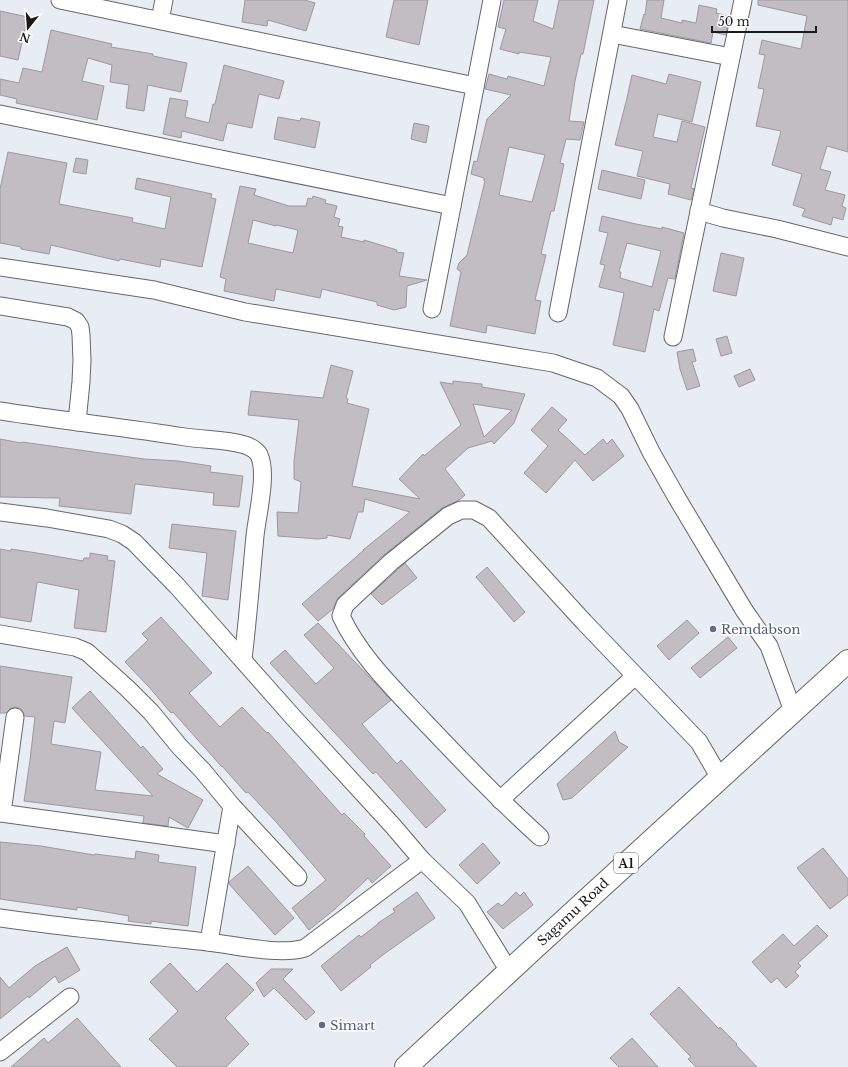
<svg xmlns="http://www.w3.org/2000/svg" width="848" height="1067" font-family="'Libre Baskerville',serif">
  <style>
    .building { fill: #c2bdc3; stroke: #9d989e; fill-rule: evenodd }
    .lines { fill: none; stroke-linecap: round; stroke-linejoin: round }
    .minor-casing { stroke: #64676d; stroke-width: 19 }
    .highway-casing { stroke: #64676d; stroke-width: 24 }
    .minor { stroke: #fff; stroke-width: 17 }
    .highway { stroke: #fff; stroke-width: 22 }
    .service-dot { fill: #5c6f8a; stroke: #fff; stroke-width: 1.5 }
    .labels { text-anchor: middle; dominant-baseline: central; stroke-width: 3; stroke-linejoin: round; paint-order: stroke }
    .shield { fill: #fff; stroke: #5e5f61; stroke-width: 1 }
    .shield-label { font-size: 12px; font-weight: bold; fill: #191b1d }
    .service-label { font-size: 13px; fill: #4e5e75; stroke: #fff; text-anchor: start }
    .street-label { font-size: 13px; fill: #191b1d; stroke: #fff }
  </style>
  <rect width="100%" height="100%" fill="#e8ecf3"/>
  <g class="building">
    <polygon points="245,0 305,0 315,3 306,31 268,20 267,26 242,22"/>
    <polygon points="394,0 428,0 419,45 386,37"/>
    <path d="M 504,0 L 538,0 L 533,21 L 553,29 L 559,0 L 594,0 L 583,54 L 581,54 L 575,81 L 569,121 L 584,122 L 580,140 L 566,139 L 560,163 L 564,164 L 554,211 L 551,211 L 541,254 L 546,255 L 535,300 L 541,301 L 535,334 L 487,325 L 486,333 L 450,326 L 461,272 L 457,269 L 459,263 L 467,255 L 485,181 L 484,181 L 484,178 L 471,174 L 474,161 L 477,162 L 487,119 L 511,95 L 485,89 L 489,74 L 507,79 L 508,76 L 544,86 L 551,57 L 519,52 L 519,54 L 500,49 L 506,29 L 498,27 ZM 509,147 L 545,155 L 532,202 L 499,195 Z"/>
    <polygon points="647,0 664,0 661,18 682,23 682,20 696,23 699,5 717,9 716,13 729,16 726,35 713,32 711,43 640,29 644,14 645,15"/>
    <polygon points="758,0 848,0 848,152 827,146 820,169 831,172 825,190 845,195 842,206 846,208 843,220 833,217 831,225 802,216 805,209 793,205 802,174 772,165 781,131 756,126 764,89 758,88 765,55 759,54 762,40 801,49 807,16 758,5"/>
    <polygon points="0,11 28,17 18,60 0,56"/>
    <polygon points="51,30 112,44 111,47 153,54 153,56 187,63 181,92 148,85 144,111 126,108 129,85 110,82 112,65 88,58 82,81 104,86 97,120 16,103 17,99 0,95 0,79 19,83 23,68 42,72"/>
    <polygon points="224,65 284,81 279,99 259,94 252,128 228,123 227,124 223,141 182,131 181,138 163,134 170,98 188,101 185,117 209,123 213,104 215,104"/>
    <polygon points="669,74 701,82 692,122 658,114 653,137 677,142 682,121 705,127 691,188 694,189 691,200 668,194 670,184 637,176 643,151 615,145 627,98 632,75 666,84"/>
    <polygon points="278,117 300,121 301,118 320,122 315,148 274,139"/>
    <polygon points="414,123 429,126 426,143 411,139"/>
    <polygon points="8,152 67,163 59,204 133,218 132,222 165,229 171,197 135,189 137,178 212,194 211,198 216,199 202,267 161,259 160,267 120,259 119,261 51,245 49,254 21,249 21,247 0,243 0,189"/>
    <polygon points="76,158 88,160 86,174 73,172"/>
    <polygon points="602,170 645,180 641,199 598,189"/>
    <path d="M 240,186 L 256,189 L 254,195 L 289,206 L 306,206 L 308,198 L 312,199 L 313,196 L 326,200 L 325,203 L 337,206 L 334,217 L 340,219 L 338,226 L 343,227 L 341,237 L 364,242 L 364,240 L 397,250 L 396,252 L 404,253 L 399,276 L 427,280 L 407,286 L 406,307 L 394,310 L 377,305 L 377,302 L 322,289 L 320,298 L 276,289 L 274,301 L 224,291 L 226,279 L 220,277 ZM 253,220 L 276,226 L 276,225 L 298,230 L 293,253 L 248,243 Z"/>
    <path d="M 602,216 L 636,224 L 662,229 L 662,227 L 684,233 L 675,279 L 668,278 L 659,311 L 654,309 L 645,352 L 613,345 L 624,293 L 599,287 L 605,265 L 600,264 L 608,233 L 599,231 ZM 627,243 L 661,251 L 652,287 L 620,278 L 621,272 L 619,272 Z"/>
    <polygon points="721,253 744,258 736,296 713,291"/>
    <polygon points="727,336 732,353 721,356 716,339"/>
    <polygon points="693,349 696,361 692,362 700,386 687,390 680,369 677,352"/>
    <path d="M 331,365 L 353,371 L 346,398 L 348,399 L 347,403 L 369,409 L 352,486 L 420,499 L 399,479 L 423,454 L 424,456 L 461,425 L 440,382 L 453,384 L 453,381 L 482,384 L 482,387 L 525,394 L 514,423 L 494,444 L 492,441 L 468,448 L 445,469 L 465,495 L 459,500 L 442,508 L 385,554 L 338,598 L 333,609 L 318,621 L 302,604 L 364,550 L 363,550 L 410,512 L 365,499 L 363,512 L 358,512 L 350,539 L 327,535 L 327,538 L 318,539 L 278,536 L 277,512 L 298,513 L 301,482 L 294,479 L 294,461 L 299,420 L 248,415 L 251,391 L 323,398 ZM 473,404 L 512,410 L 484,437 Z"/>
    <polygon points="750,369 755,380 739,387 734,376"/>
    <polygon points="552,407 567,420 558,430 585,455 603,439 607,444 612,439 624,456 593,481 575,460 546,493 524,473 548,446 531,430"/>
    <polygon points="0,439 21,443 22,442 144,459 178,461 211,466 210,472 243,476 239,507 213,505 214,493 135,484 131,514 59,506 60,498 0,497"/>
    <polygon points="172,524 236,531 228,600 202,596 207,553 169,548"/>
    <polygon points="0,549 11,551 11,549 43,554 83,561 84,558 90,558 90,553 108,556 107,560 115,561 106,632 74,628 79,590 38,582 37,583 31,622 0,617"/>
    <polygon points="405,563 417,578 382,605 371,594"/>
    <polygon points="487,567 525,612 514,622 476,577"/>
    <polygon points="161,617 212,673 189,693 220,727 242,707 267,733 268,732 342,815 344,813 365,834 364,836 391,866 372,883 368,878 335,909 309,930 292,908 326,880 277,823 248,792 246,793 222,766 222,767 173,712 171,713 149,687 125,662 148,640 142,634"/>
    <polygon points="687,620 699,633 669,660 657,646"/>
    <polygon points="318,623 391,700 362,724 397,764 401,760 446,810 426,828 376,772 373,774 270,663 285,650 316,684 334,668 304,635"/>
    <polygon points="728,637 737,648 700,678 691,668"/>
    <polygon points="0,666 72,677 65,723 54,721 51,744 101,752 95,790 153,796 72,708 90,691 141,748 143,746 163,769 157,774 203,800 188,828 169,817 168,826 143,823 144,816 24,801 30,760 35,717 25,716 21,709 17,707 11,708 6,713 0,713"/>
    <polygon points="615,731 619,742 628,747 572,798 563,800 557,784"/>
    <polygon points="0,842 41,846 94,855 95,854 135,859 136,851 159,855 158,862 196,867 188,926 151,921 151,924 128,921 129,916 77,907 77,910 0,899"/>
    <polygon points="483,843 500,863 477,884 459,865"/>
    <polygon points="823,848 848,879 848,895 830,909 797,868"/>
    <polygon points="248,866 294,918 275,935 229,884 229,882"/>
    <polygon points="417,892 435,918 384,954 370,965 371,967 341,991 321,966 359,935 361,937 378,924 378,923 395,912 393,909"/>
    <polygon points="516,892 520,896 524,892 533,905 503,929 487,912 498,903 502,906"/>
    <polygon points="817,925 828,936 798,963 801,966 795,972 799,976 786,988 777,978 771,983 752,962 783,934 794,946"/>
    <polygon points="67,947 80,970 59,983 55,976 29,998 28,996 0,1019 0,977 9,988 35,966"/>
    <polygon points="170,963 197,992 227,963 254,990 225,1018 249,1044 226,1067 177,1067 149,1039 178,1011 150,982"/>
    <polygon points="271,969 293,969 283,979 315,1012 306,1020 274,988 264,997 256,983"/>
    <polygon points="679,987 719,1029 720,1027 737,1044 736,1045 757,1067 696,1067 688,1059 691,1057 650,1014"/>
    <polygon points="77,1018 121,1067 11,1067 44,1038 48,1043"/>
    <polygon points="632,1038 658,1067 619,1067 610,1058"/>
  </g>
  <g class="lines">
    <defs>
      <g id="minor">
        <polyline points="60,0 475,86"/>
        <polyline points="160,20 164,0"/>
        <polyline points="612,34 731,57"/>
        <polyline points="0,114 452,206"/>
        <polyline points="699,211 723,218 777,229 848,247"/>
        <polyline points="0,267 154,290 245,312 553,363 597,378 621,396 630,409 651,452 677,498 744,610 769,646 793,711"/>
        <polyline points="0,306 68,317 76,321 80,327 81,335 82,360 81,382 77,422"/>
        <polyline points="432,309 492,0"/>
        <polyline points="558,313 618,0"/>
        <polyline points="673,337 743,0"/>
        <path d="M 0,411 C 62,421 124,427 185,437 C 205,440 226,439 245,445 C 249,446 258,451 259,455 C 268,473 257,516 255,536 C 251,577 248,618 243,659"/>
        <polyline points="0,512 47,518 109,529 122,534 134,542 177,586 293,717 393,826 422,860 467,903 509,971"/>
        <polyline points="0,634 75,647 87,652 127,688 151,712 179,746 203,771 232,806 209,942"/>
        <polyline points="500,800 635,676"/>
        <polyline points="232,806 298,877"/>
        <polyline points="0,813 226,844"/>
        <polyline points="2,813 15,717"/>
        <path d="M 540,837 C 498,799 460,759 421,718 C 392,687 359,655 341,616 L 345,605 L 391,562 L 448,516 L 461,510 L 474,510 L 489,518 L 584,622 L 699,742 L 720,778"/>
        <path d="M 0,918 C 69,928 139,935 208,942 C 235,945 280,956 305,948 L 422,860"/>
        <polyline points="0,1052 70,997"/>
      </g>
      <polyline id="highway" points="406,1067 531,951 848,661"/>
    </defs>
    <use href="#minor" class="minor-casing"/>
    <use href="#highway" class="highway-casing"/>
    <use href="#minor" class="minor"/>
    <use href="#highway" class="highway"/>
  </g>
  <g class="service-dot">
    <circle cx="713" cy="629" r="4"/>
    <circle cx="322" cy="1025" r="4"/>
  </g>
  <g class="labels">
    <rect class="shield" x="614" y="853" width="24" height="20" rx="3"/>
    <g class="shield-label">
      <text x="626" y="863">A1</text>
    </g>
    <g class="service-label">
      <text x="721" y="629">Remdabson</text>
      <text x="330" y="1025">Simart</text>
    </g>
    <g class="street-label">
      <text transform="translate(573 912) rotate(-43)">Sagamu Road</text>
    </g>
  </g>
  <g transform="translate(28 28) rotate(197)" stroke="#ffffff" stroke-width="3" paint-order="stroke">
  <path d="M0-3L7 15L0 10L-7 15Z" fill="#191b1d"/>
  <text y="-6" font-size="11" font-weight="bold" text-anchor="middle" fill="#191b1d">N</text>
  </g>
  <path d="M712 26v6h104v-6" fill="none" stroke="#191b1d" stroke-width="2"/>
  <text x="718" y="26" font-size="12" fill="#191b1d" stroke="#ffffff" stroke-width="3" paint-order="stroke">50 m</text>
</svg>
